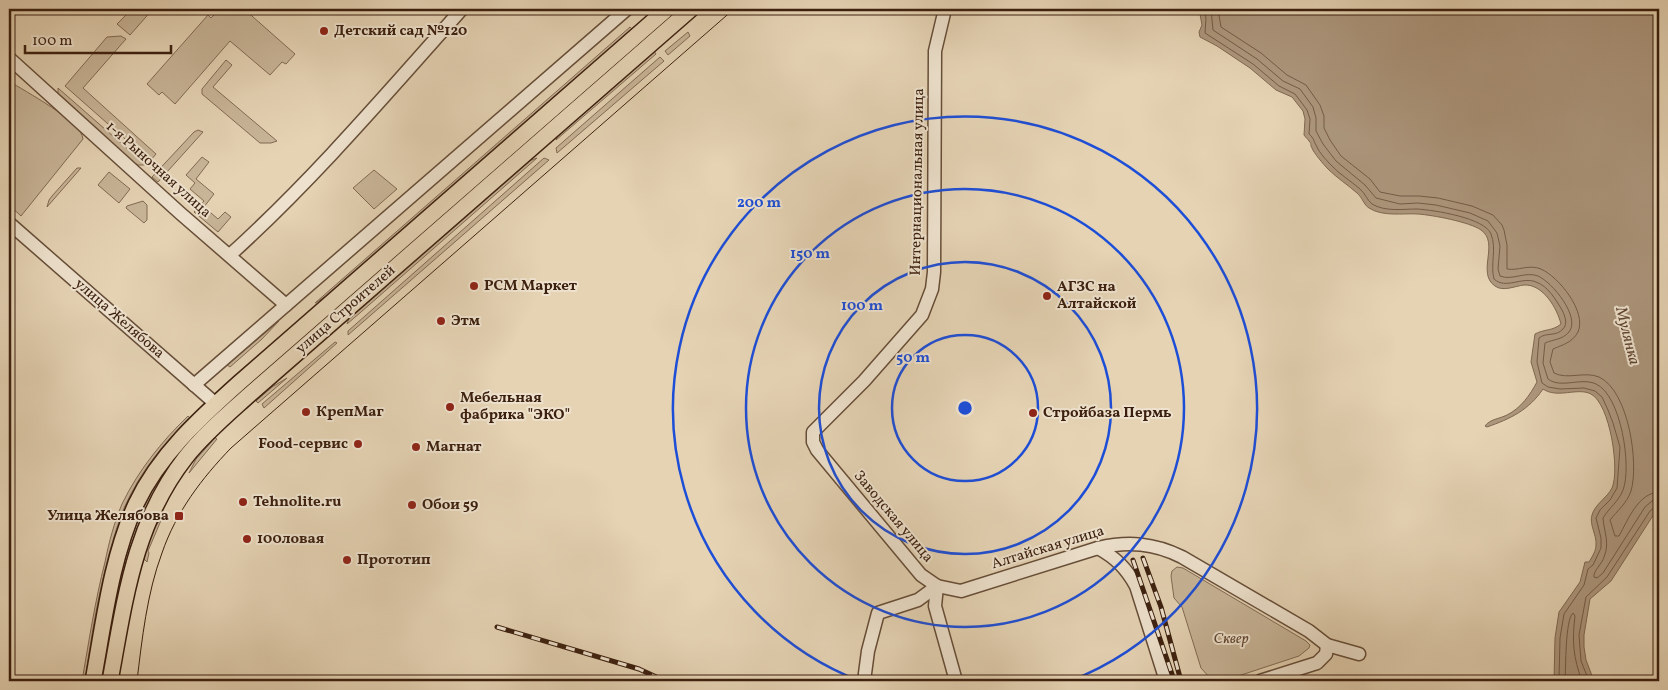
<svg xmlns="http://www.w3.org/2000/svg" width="1668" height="690" font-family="Vollkorn,serif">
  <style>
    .green { fill: #c8b598; stroke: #826a54 }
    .water { fill: #ac967c; stroke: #7f6750 }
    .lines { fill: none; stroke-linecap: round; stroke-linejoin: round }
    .shore { stroke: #745b46; stroke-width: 1 }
    .minor-casing { stroke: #664d38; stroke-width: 15 }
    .major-casing { stroke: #3c200f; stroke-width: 18 }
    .minor { stroke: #eee2ce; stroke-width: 12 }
    .major { stroke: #e5d3b4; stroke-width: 15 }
    .tram { stroke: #3c200f; stroke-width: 1 }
    .rail-casing { stroke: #3c200f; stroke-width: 5 }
    .rail { stroke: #eee2ce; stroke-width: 3; stroke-dasharray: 9; stroke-linecap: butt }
    .ring { fill: none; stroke: #1d4ed8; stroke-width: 2.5 }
    .poi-dot { fill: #8f2418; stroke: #eee2ce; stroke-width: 2 }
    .labels { text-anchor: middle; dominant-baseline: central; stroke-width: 4; stroke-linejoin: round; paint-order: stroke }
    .poi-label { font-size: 15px; font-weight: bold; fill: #3c200f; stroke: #eee2ce; text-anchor: start }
    .street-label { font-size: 15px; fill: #3c200f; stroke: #eee2ce }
    .park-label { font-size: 15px; font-style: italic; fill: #5f4531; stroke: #eee2ce }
    .water-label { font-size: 16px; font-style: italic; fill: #5e4330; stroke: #eee2ce }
    .centre { fill: #1d4ed8; stroke: #eee2ce; stroke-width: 2.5 }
    .ring-label { font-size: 15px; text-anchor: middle; font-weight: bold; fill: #1d4ed8; stroke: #eee2ce; stroke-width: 4; stroke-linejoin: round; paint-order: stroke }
  </style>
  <rect width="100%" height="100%" fill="#e5d3b4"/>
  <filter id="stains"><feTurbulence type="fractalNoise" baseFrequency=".004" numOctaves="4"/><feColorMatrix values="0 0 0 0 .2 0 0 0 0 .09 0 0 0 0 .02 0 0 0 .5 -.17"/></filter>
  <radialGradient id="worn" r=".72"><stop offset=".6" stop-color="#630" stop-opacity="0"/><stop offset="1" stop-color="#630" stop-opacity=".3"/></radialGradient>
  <g class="green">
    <polygon points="132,9 153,9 130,35 117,24"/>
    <polygon points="220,9 244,9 295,54 286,64 282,62 270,75 230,41 175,104 162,92 159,95 147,84 208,15 211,18"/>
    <polygon points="630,27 632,29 328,295 315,303"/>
    <polygon points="688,32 690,36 668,55 665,51"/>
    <polygon points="121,36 126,39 83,88 156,154 150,161 65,86 107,37"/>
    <polygon points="654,51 656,54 556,140 558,134"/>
    <polygon points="660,57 664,61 557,153 556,148"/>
    <polygon points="226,60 232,65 213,87 277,141 271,143 260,143 202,94 202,89"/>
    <path d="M 9,81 C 24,91 82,121 83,139 L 21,216 L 9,205 Z"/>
    <polygon points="58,88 146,165 138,165 133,162 59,96 58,93"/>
    <polygon points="198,130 203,132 158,182 152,177 194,132"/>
    <polygon points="202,157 209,162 196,179 214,194 204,207 218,219 225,212 231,217 218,232 194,212 204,201 190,189 195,183 186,175"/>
    <polygon points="537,158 361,312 347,324 349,318 353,314 526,162"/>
    <polygon points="544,158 549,160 348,335 348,331"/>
    <polygon points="77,168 81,168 47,207 49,200 52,196"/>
    <polygon points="374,170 397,189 374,209 353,188"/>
    <polygon points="109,172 130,189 119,203 98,185"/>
    <polygon points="143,201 147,205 147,220 144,223 126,208 127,206"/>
    <polygon points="279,321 262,339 230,367 227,365"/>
    <polygon points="335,342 337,343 264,408 262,404"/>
    <polygon points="287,378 258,403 256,401 272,387"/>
    <path d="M 188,416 L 190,418 C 163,443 140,473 125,506 C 118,522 114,537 109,554 C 98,595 91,638 85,681 L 82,681 C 89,641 95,601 105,562 C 109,542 114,523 122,504 C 138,471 161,442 188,416 Z"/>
    <polygon points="215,438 217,439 189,473 196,459"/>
    <polygon points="162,518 148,551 149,553 147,562 143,558 150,533"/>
    <polygon points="1177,567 1183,568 1306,641 1310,645 1309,648 1299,656 1226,680 1210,678 1201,668 1182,607 1174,598 1171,576 1172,571"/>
  </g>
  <path class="water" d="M 1199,9 L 1659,9 L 1659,510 L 1654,514 L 1611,581 L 1590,599 L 1584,635 L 1584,647 L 1586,660 L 1594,681 L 1554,681 L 1555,638 L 1559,612 L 1580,582 L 1585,562 L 1589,562 C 1592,557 1596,551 1596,545 C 1597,535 1589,525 1592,515 C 1595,504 1607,498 1612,488 C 1620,470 1610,404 1591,394 C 1577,387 1558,399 1543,389 C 1529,410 1510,419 1487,427 L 1485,426 C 1490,419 1499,419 1507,415 C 1521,408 1530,395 1537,382 L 1531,362 L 1535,334 C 1544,329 1553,331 1561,324 C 1557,308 1543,284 1524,285 C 1515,286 1503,292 1495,286 C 1476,273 1500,243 1481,230 C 1470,222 1432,215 1418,214 C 1403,213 1383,217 1369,208 C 1364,205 1362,197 1357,193 C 1348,185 1337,178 1328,169 C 1324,165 1313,152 1312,148 C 1309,143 1313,146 1309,141 C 1308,139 1306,138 1304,135 L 1305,119 L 1303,111 L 1292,97 L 1276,90 L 1250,68 L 1217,46 L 1200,37 L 1199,32 L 1202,25 Z"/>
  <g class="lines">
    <g class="shore">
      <path d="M 1204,9 L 1206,18 L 1205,33 L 1253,64 L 1279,86 L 1295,94 L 1307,110 L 1310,119 L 1309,134 C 1314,138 1314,142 1317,147 C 1319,152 1326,160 1331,165 C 1339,174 1351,181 1360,189 C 1365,193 1367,200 1372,204 C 1385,212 1403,209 1417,209 C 1434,210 1485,218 1491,234 C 1497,249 1490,264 1494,279 C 1506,290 1522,276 1536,282 C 1548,286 1556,300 1562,310 C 1565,316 1568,324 1563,329 C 1556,337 1546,332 1539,338 L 1537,362 L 1542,383 L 1548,387 L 1560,389 L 1584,388 L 1595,391 L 1602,397 L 1608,410 L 1613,423 L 1620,447 L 1617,488 L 1610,500 L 1600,510 L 1596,518 L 1601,538 L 1601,548 L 1593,565 L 1588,569 L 1584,585 L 1564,614 L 1560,638 L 1559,681"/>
      <path d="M 1211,9 L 1213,30 L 1257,59 L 1283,81 L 1300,89 L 1313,107 L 1316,118 L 1316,131 L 1323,144 L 1336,161 L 1365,185 L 1376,198 L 1400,204 L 1418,203 L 1436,205 L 1470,213 L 1488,221 L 1497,233 L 1500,246 L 1498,269 L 1500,276 C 1512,281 1525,271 1538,276 C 1552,282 1581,317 1569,332 C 1562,340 1554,339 1545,343 L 1543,363 L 1548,379 C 1561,389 1581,377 1596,384 C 1621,395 1632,467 1623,490 C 1619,501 1609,508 1603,518 C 1604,532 1610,543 1604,557 C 1602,564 1593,571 1594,577 L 1597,578 L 1603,573 L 1645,507 L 1652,501 L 1659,500"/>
      <path d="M 1218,9 L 1221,27 L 1261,53 L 1287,75 L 1306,85 L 1320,105 L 1324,116 L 1324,128 L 1330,140 L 1341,156 L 1370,179 L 1380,192 L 1400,196 L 1419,196 L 1438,198 L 1472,206 L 1493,215 L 1502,225 L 1504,230 L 1507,245 L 1507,269 C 1518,271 1529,264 1541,269 C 1559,277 1587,312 1578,332 C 1572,343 1562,345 1553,349 L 1550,362 L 1554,373 C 1567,380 1585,371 1599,377 C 1629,391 1639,464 1631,491 C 1627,503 1617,511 1610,520 L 1615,536 L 1619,536 C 1628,520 1638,493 1659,492"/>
      <path d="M 1565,681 C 1566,668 1565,620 1573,613 L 1575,616 C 1572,641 1573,657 1582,681"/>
      <polyline points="1589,681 1581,661 1579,635 1586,597 1607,577 1650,511 1655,507 1659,506"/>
    </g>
    <defs>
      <g id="minor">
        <path d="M 945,9 L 935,51 L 934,272 L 932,289 L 922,315 L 864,381 L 813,432 L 813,442 L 817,450 L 921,575 L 937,586 L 961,591 L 1098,548 C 1128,541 1154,543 1182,557 L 1309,631 L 1327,645 L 1359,654"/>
        <polyline points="9,58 180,213 286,305"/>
        <polyline points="9,223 216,404"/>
        <path d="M 230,255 C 314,179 387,93 462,9"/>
        <polyline points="194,385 627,9"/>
        <path d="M 1098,548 C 1116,558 1126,568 1136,586 L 1166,681"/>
        <polyline points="937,586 935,606 956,681"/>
        <polyline points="864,681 868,651 878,613 918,600 937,586"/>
        <polyline points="1260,681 1317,663 1326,654 1327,645"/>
      </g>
      <g id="major">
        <path d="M 93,681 C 104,622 111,559 136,504 C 159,455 200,418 239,383 L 667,9"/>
        <path d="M 110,681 C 125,600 134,523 186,457 C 204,434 228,414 249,395 L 691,9"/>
      </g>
    </defs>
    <use href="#minor" class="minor-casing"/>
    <use href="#major" class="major-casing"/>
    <use href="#minor" class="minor"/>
    <use href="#major" class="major"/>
    <path class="tram" d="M 137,681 C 142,639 147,593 162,553 C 176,512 202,478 231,448 L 734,9"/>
    <defs>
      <g id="rail">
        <polyline points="1143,558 1161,607 1181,681"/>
        <polyline points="1133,560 1173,677"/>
        <polyline points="497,627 639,669 665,681"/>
      </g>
    </defs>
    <use href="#rail" class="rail-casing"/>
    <use href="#rail" class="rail"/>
  </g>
  <g class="ring">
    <circle cx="965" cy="408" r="73"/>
    <circle cx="965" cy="408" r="146"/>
    <circle cx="965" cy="408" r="219"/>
    <path d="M860 681A292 292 0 1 1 1070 681"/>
  </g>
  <g class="poi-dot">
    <circle cx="324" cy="31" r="5"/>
    <circle cx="474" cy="286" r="5"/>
    <circle cx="1047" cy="296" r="5"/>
    <circle cx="441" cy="321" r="5"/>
    <circle cx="450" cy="407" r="5"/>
    <circle cx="306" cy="412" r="5"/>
    <circle cx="1033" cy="413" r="5"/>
    <circle cx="358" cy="444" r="5"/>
    <circle cx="416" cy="447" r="5"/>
    <circle cx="243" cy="502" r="5"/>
    <circle cx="412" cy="505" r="5"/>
    <rect x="174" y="511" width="10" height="10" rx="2.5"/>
    <circle cx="247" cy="539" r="5"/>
    <circle cx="347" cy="560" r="5"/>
  </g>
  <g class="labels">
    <g class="poi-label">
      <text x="334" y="31">Детский сад №120</text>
      <text x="484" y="286">РСМ Маркет</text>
      <text x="1057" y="287">АГЗС на<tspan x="1057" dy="17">Алтайской</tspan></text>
      <text x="451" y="321">Этм</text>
      <text x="460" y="398">Мебельная<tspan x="460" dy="17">фабрика "ЭКО"</tspan></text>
      <text x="316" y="412">КрепМаг</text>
      <text x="1043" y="413">Стройбаза Пермь</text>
      <text x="348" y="444" text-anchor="end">Food-сервис</text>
      <text x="426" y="447">Магнат</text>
      <text x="253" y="502">Tehnolite.ru</text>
      <text x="422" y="505">Обои 59</text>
      <text x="169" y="516" text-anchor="end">Улица Желябова</text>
      <text x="257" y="539">100ловая</text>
      <text x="357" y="560">Прототип</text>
    </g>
    <g class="street-label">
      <text transform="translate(158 170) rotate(42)">1-я Рыночная улица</text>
      <text transform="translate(918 182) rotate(-89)">Интернациональная улица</text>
      <text transform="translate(346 310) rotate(-41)">улица Строителей</text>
      <text transform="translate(119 319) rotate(41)">улица Желябова</text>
      <text transform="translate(893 517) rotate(50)">Заводская улица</text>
      <text transform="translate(1048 548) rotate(-17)">Алтайская улица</text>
    </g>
    <g class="park-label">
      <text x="1231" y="639">Сквер</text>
    </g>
    <g class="water-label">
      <text transform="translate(1627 336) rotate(76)">Мулянка</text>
    </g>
  </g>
  <circle cx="965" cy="408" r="8" class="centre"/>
  <g class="ring-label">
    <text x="759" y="207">200 m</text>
    <text x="810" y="258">150 m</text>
    <text x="862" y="310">100 m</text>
    <text x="913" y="362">50 m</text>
  </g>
  <rect width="1668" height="690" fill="none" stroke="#e5d3b4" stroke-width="30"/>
  <rect x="10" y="10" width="1648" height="670" fill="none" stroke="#3c200f" stroke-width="2.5"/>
  <rect x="15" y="15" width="1638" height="660" fill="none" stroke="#3c200f"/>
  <path d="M25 45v8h146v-8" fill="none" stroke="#3c200f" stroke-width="2.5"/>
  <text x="32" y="45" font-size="15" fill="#3c200f" stroke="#eee2ce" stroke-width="4" paint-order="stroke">100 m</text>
  <rect width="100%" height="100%" filter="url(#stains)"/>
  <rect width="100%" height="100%" fill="url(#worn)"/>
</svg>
